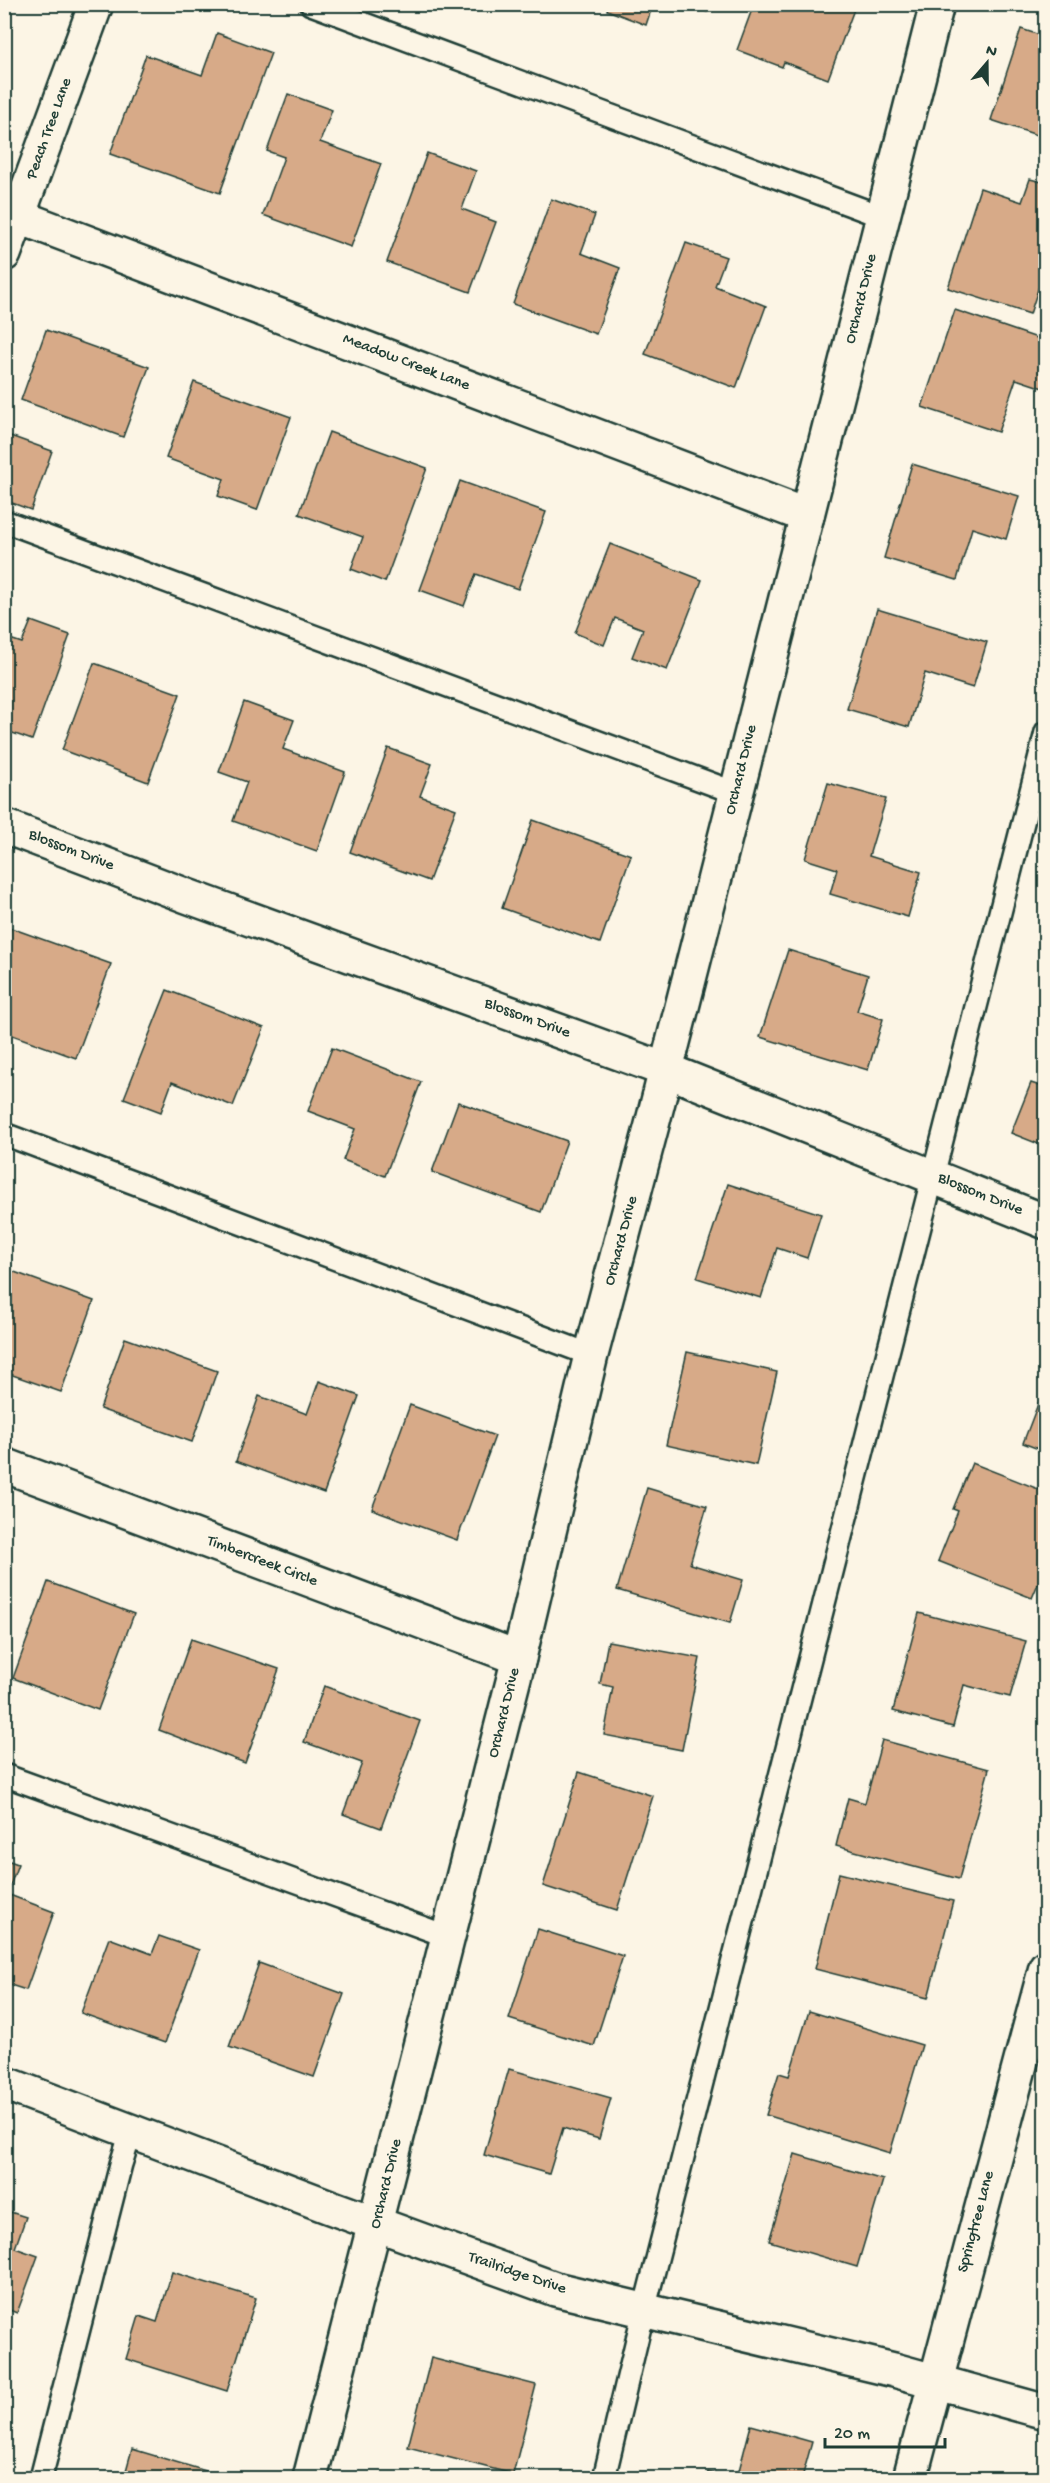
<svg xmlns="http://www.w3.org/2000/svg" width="1050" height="2483" font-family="'Gochi Hand',sans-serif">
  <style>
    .building { fill: #d7aa88; stroke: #1f3d34; stroke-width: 1.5 }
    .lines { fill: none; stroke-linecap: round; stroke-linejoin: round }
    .service-casing { stroke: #1f3d34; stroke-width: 26 }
    .minor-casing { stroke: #1f3d34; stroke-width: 38 }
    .service { stroke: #fcf5e5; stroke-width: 21 }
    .minor { stroke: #fcf5e5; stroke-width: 33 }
    .labels { text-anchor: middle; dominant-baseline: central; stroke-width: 6; stroke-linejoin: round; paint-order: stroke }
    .street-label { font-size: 16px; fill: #1f3d34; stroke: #fcf5e5 }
  </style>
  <rect width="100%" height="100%" fill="#fcf5e5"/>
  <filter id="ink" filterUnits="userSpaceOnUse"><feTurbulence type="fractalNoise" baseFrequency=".0167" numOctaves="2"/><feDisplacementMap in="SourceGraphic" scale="12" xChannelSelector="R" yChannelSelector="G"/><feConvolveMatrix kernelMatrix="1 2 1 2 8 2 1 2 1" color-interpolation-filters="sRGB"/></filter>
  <g filter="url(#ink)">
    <g class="building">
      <polygon points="609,4 653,4 646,25 607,10"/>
      <polygon points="686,4 710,4 707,12"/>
      <polygon points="754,4 856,4 828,79 784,62 782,67 737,50"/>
      <polygon points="1021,29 1046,37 1046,138 991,120"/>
      <polygon points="217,33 271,53 220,193 110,154 146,55 202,75"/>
      <polygon points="288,94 332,110 320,142 381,164 351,247 263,215 284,157 267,151"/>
      <polygon points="427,153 476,171 462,209 496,222 470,292 387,262"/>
      <polygon points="1030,179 1046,183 1046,265 1030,314 948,288 980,188 1022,202"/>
      <polygon points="551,199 595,215 581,253 620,268 596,334 513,304"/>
      <polygon points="686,243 726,257 715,286 766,306 736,388 645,354"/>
      <polygon points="955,310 1046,341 1046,381 1043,388 1016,379 998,432 922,407"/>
      <polygon points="46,330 149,367 123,437 21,400"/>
      <polygon points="194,382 291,417 257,510 218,496 224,479 166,458"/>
      <polygon points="329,432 427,468 385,582 351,569 363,537 299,514"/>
      <polygon points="5,434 52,451 31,510 4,500"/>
      <polygon points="912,464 1019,496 1006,539 972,528 957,580 884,558"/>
      <polygon points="460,481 546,512 518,589 476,574 464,606 420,590"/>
      <polygon points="610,544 702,580 667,670 632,657 643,629 615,618 604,645 575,633"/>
      <polygon points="877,609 987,642 973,688 925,673 909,727 847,709"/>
      <polygon points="31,621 70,635 32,740 4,730 4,637 22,643"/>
      <polygon points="94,663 180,694 148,782 62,750"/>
      <polygon points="244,702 294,720 283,749 345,772 317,851 233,821 247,782 219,772"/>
      <polygon points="388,748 432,764 420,796 456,809 429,881 350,852"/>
      <polygon points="828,783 886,799 869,856 921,872 908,917 830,894 837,869 805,859"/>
      <polygon points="533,820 631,855 600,943 502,908"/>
      <polygon points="11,928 111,964 76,1058 4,1032 4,947"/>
      <polygon points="788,950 868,975 857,1011 883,1019 868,1070 760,1037"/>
      <polygon points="167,990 264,1028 233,1106 172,1082 161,1112 124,1098"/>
      <polygon points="332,1048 421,1082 385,1176 343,1160 355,1129 308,1111"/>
      <polygon points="1031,1083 1046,1088 1046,1147 1011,1133"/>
      <polygon points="458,1102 567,1141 541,1212 432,1172"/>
      <polygon points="728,1184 821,1214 807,1258 777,1248 761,1298 697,1278"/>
      <polygon points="6,1269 94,1301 61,1392 4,1372"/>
      <polygon points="125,1338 217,1371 192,1442 100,1409"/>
      <polygon points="687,1352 777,1372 756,1465 666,1445"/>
      <polygon points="319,1381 359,1396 324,1493 236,1461 259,1396 307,1414"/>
      <polygon points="1046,1383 1046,1452 1023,1443"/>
      <polygon points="410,1405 495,1436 457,1540 372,1509"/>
      <polygon points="972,1463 1046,1492 1046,1565 1032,1598 938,1561 958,1511 953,1509"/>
      <polygon points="647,1488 707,1506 690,1564 743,1580 730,1623 617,1590"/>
      <polygon points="48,1582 134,1614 98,1710 13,1678"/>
      <polygon points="919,1613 1026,1641 1010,1697 964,1685 953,1727 893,1711"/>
      <polygon points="191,1639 279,1669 245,1763 159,1730"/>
      <polygon points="608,1641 700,1658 682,1750 604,1735 613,1687 600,1684"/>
      <polygon points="324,1686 420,1721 381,1828 343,1814 362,1763 304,1742"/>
      <polygon points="882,1740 989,1769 959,1879 836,1846 848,1798 865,1803"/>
      <polygon points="579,1772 653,1796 617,1910 543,1886"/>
      <polygon points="4,1859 18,1864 7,1894 54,1912 26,1990 4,1983"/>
      <polygon points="839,1873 953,1901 928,1998 815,1969"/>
      <polygon points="538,1929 623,1956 594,2046 509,2019"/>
      <polygon points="159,1936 199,1950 165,2043 81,2013 109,1938 152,1954"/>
      <polygon points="259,1963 344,1994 314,2077 229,2047"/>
      <polygon points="809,2011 922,2045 890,2153 766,2115 779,2073 789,2076"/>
      <polygon points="509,2069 611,2098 599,2139 563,2128 549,2174 484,2155"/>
      <polygon points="795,2154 883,2180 857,2267 769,2241"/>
      <polygon points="4,2210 26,2217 15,2248 38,2256 17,2313 4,2308"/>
      <polygon points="172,2272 256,2298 227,2391 126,2359 139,2316 157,2322"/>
      <polygon points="431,2358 536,2385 513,2474 408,2447"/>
      <polygon points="751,2425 812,2442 802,2478 737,2478"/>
      <polygon points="132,2449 206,2471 204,2478 124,2478"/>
      <polygon points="708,2472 733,2478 706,2478"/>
    </g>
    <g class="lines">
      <defs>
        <g id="service">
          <polyline points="311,4 883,217"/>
          <polyline points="4,521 736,793"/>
          <polyline points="4,1134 591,1355"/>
          <polyline points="4,1775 449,1937"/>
          <polyline points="41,2478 121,2164 131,2132"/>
          <polyline points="604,2478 644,2310 1046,732"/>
        </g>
        <g id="minor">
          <polyline points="4,211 807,516"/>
          <polyline points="4,254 96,4"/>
          <polyline points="4,826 187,896 666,1070 1046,1222"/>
          <polyline points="4,1465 519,1658"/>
          <polyline points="4,2083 330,2207 555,2289 894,2370 1046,2412"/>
          <polyline points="310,2478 519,1658 591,1355 652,1125 937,4"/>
          <polyline points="910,2478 1046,1967"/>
        </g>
      </defs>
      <use href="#service" class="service-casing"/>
      <use href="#minor" class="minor-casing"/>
      <use href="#service" class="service"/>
      <use href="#minor" class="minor"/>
    </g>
  </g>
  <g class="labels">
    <g class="street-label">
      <text transform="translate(50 129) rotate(-70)">Peach Tree Lane</text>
      <text transform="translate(862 299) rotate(-76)">Orchard Drive</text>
      <text transform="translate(406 363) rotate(21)">Meadow Creek Lane</text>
      <text transform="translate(742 770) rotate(-76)">Orchard Drive</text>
      <text transform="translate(71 851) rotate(21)">Blossom Drive</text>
      <text transform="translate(527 1019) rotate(20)">Blossom Drive</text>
      <text transform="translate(980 1195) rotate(22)">Blossom Drive</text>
      <text transform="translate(622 1241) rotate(-75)">Orchard Drive</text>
      <text transform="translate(262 1562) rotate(21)">Timbercreek Circle</text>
      <text transform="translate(505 1713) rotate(-76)">Orchard Drive</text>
      <text transform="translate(387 2184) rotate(-76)">Orchard Drive</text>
      <text transform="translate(977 2222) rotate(-75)">Springtree Lane</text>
      <text transform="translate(517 2274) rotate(19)">Trailridge Drive</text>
    </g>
  </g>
  <rect width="1050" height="2483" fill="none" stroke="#fcf5e5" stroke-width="24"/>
  <rect x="12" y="12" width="1026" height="2459" fill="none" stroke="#1f3d34" stroke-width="2" filter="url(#ink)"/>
  <g transform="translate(987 63) rotate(20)" stroke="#fcf5e5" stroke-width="4.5" paint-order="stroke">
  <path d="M0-4.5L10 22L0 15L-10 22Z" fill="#1f3d34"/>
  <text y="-9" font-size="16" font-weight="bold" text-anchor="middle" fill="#1f3d34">N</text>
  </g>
  <path d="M825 2438v9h120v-9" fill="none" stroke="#1f3d34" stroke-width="3"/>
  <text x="834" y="2438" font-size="18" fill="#1f3d34" stroke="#fcf5e5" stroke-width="4.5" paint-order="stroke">20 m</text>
</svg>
